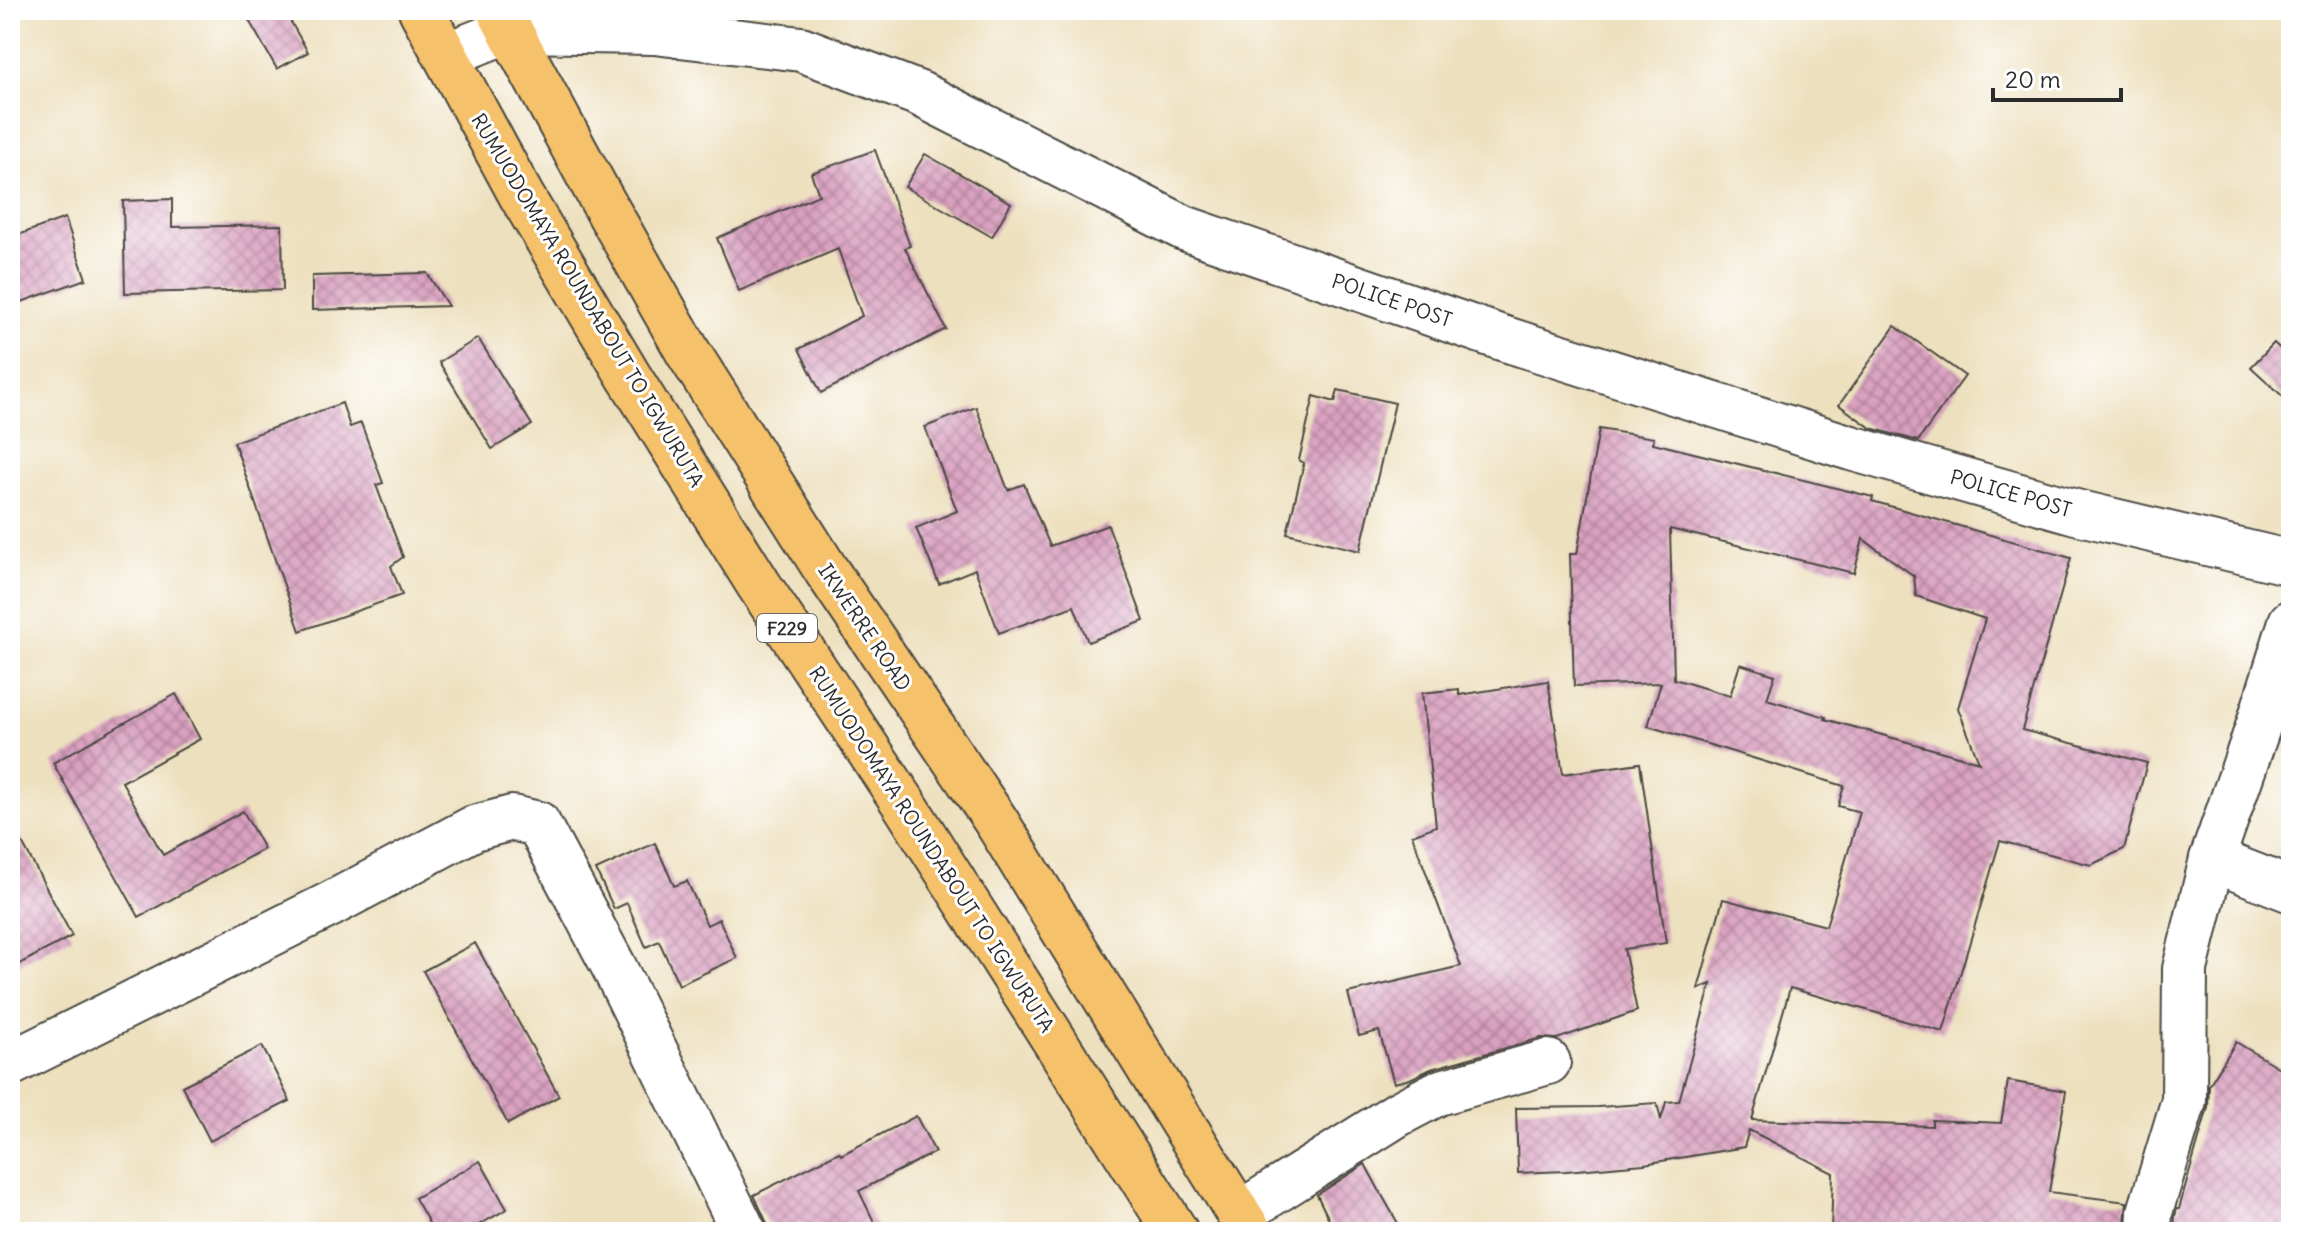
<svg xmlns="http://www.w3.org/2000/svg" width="2301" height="1242" font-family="Delius,sans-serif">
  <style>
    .building { fill: url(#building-cross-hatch); fill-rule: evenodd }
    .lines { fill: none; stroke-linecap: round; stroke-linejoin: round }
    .street-casing { stroke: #484641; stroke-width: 48 }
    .primary-casing { stroke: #484641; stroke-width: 48 }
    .street { stroke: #fff; stroke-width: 44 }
    .primary { stroke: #f5c16b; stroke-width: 44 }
    .labels { text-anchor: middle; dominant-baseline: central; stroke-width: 6; stroke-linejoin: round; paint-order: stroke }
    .shield { fill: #fff; stroke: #6b6b6b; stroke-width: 2 }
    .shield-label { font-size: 18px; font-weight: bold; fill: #2b2b2b }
    .street-label { font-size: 20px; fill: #2b2b2b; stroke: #fff }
  </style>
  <defs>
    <pattern id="building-cross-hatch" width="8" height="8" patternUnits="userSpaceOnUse" patternTransform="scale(2)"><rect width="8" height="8" fill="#daa0c0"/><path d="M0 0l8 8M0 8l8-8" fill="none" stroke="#b1839c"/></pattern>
  </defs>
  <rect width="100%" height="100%" fill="#fff"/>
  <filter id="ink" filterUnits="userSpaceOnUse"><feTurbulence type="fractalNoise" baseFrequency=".0125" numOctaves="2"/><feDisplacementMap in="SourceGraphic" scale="16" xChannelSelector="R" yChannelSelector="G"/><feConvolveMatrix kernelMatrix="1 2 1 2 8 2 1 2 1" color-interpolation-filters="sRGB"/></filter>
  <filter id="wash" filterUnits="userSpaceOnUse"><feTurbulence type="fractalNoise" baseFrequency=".006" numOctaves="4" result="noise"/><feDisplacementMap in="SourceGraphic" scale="32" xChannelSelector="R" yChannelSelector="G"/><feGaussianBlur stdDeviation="1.8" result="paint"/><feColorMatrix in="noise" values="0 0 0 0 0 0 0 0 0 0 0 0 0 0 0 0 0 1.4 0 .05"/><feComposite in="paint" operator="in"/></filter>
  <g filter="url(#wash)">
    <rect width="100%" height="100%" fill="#ede0be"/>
    <g id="blocks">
      <g class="building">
        <polygon points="243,10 284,10 308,52 277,69"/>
        <polygon points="875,150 910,246 905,248 946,329 821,393 799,349 862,316 838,249 739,291 717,238 819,195 811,173"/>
        <polygon points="925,154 1011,203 992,237 905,187"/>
        <polygon points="172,199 172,227 282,225 283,290 125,293 123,201"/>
        <polygon points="65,218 86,279 10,306 10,238"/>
        <polygon points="427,273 448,306 312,310 312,276"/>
        <polygon points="1895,326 1965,376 1918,441 1871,428 1839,405"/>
        <polygon points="478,338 532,425 492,449 439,362"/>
        <polygon points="2274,343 2291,359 2291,404 2251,367"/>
        <polygon points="1338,390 1395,403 1360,551 1287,533 1304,463 1299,460 1314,396 1335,402"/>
        <polygon points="342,403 350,427 361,423 383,483 376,485 403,557 391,566 402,595 300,631 234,442"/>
        <polygon points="976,407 1008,490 1024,484 1050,546 1108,525 1144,621 1088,642 1074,606 999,633 975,569 939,584 916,528 957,511 925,427"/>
        <path d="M 1599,429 L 1654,438 L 1653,443 L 1873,497 L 1872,501 L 2071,558 L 2022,730 L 2147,763 L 2124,849 L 2091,865 L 2000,841 L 1943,1032 L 1790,988 L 1752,1120 L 1932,1126 L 1932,1120 L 2001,1123 L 2008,1081 L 2066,1091 L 2049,1192 L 2127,1202 L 2124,1232 L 1831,1232 L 1833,1173 L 1749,1130 L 1744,1147 L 1644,1164 L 1566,1171 L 1518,1173 L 1516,1108 L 1598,1107 L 1657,1103 L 1661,1120 L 1666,1102 L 1679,1101 L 1711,984 L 1698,989 L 1723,899 L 1826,926 L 1860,812 L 1838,806 L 1844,786 L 1648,726 L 1661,683 L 1574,686 L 1570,554 L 1577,554 ZM 1670,529 L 1854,573 L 1863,539 L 1914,576 L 1916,596 L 1985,619 L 1958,708 L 1979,762 L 1825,719 L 1826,717 L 1767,699 L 1775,675 L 1740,664 L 1730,696 L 1674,679 Z"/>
        <polygon points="1548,681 1563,774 1640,763 1666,943 1624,949 1637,1011 1557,1039 1541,1038 1431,1069 1410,1079 1394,1083 1379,1031 1359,1036 1348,993 1461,966 1412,835 1436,826 1422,693 1459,689 1459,695"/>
        <polygon points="176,694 200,739 122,782 163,855 243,811 264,849 139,917 53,763"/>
        <polygon points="10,820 72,936 10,969"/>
        <polygon points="655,843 674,886 687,881 707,925 719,919 737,958 679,985 659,941 646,947 627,903 614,909 596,870"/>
        <polygon points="475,943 559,1096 508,1124 423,971"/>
        <polygon points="2236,1042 2291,1075 2291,1232 2174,1232 2175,1216 2177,1209 2179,1209 2208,1107 2209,1085"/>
        <polygon points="262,1046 290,1101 210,1141 182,1086"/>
        <polygon points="916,1116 935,1152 859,1191 879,1232 769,1232 766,1221 754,1195 839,1152 841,1155"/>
        <polygon points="480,1161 507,1209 466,1232 434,1232 415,1198"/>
        <polygon points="1365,1164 1379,1190 1403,1232 1335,1232 1317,1195"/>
      </g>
    </g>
  </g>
  <g filter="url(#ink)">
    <use href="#blocks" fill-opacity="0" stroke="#484641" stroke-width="2"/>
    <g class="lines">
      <defs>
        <g id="street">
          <polyline points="446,55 509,30 654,32 801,49 920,94 1184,228 1502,338 1851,448 2076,512 2291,563"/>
          <polyline points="2212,859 2291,890"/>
          <polyline points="10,1064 329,905 474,828 512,818 538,824 614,967 744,1232"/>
          <polyline points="1239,1214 1398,1114 1438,1093 1548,1062"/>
          <polyline points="2149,1232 2150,1212 2184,1100 2185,969 2212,859 2258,727 2291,622"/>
        </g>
        <g id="primary">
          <polyline points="421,10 521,195 628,375 759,585 905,805 1176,1232"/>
          <polyline points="499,10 598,193 688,352 826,570 996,821 1250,1232"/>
        </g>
      </defs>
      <use href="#street" class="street-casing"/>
      <use href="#primary" class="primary-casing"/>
      <use href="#street" class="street"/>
      <use href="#primary" class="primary"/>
    </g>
  </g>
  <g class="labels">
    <rect class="shield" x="757" y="614" width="60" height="28" rx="6"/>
    <g class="shield-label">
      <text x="787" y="628">F229</text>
    </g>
    <g class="street-label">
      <text transform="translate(588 300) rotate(59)">RUMUODOMAYA ROUNDABOUT TO IGWURUTA</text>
      <text transform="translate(1392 300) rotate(19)">POLICE POST</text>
      <text transform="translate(2011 493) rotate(16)">POLICE POST</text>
      <text transform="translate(865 627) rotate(56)">IKWERRE ROAD</text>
      <text transform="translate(932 849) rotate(57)">RUMUODOMAYA ROUNDABOUT TO IGWURUTA</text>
    </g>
  </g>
  <rect width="2301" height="1242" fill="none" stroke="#fff" stroke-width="40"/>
  <path d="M1993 88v12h128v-12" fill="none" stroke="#2b2b2b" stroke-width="4"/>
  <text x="2005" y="88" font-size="24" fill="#2b2b2b" stroke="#ffffff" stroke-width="6" paint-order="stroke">20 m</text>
</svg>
